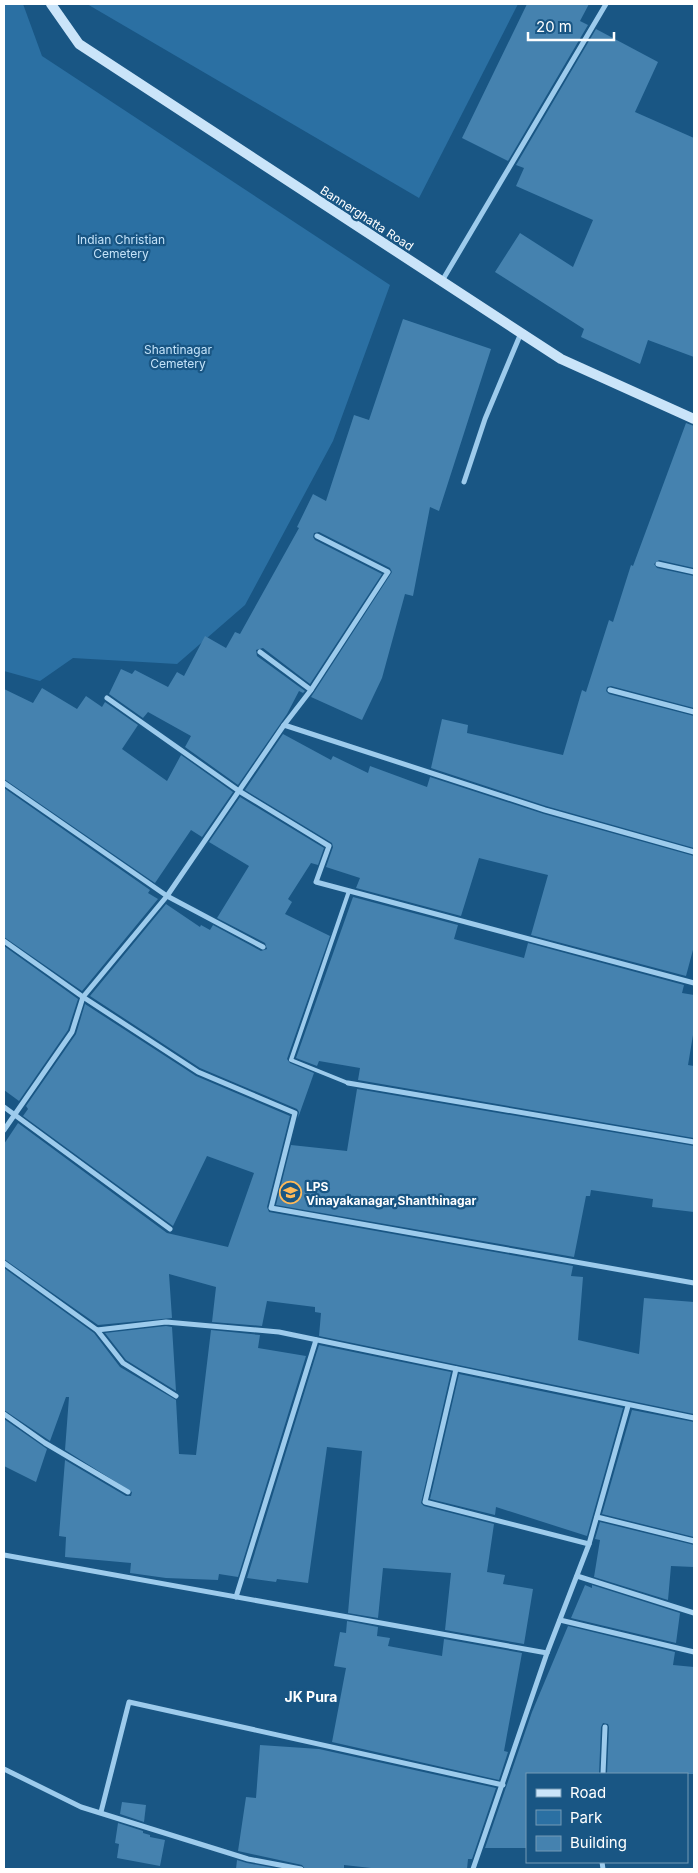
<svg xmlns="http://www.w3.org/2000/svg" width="698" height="1873" font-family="Inter,sans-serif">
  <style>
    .green { fill: #2b70a3 }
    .building { fill: #4582af }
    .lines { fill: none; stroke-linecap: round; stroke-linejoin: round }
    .lane { stroke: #9dcbec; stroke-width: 4 }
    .street { stroke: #9dcbec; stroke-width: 5 }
    .secondary { stroke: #cae4f9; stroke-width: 10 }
    .labels { text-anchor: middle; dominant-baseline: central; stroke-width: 4.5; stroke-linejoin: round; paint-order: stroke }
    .street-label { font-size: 12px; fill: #fff; stroke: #195684 }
    .park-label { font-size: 12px; fill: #c3e2f9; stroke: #195684 }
    .poi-label { font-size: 12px; font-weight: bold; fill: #fff; stroke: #195684; text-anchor: start }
    .neighbourhood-label { font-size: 14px; font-weight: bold; fill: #fff; stroke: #195684 }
  </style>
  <rect width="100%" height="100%" fill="#195684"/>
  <g class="green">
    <polygon points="4,4 23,4 42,56 390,285 333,441 245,605 177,664 73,658 40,681 4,671"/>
    <polygon points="87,4 518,4 419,198"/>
  </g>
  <g class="building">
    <polygon points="527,4 589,4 580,21 588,25 508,161 462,138"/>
    <polygon points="596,29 658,62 635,112 694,138 694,357 648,340 640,364 581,337 584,329 495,272 520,233 573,267 593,220 516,186 524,168 516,165"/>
    <polygon points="403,319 491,349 439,511 430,507 413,596 405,594 382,678 362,720 311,697 392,572 390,568 319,532 314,533 313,537 315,540 382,574 310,684 263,648 256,650 257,656 305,691 303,693 299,691 287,714 238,785 185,747 191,736 148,712 143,718 109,694 121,669 132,674 135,670 168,687 177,672 184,676 205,636 226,648 235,632 240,634 299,528 297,527 313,494 326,501 354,415 369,420"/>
    <polygon points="686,423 694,426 694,568 659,560 654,564 657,568 694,576 694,708 611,686 607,687 606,691 609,694 694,716 694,848 546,806 431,768 442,719 468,725 467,733 563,755 582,690 586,692 609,620 613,622 631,565 633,566"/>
    <polygon points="42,688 77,709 86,696 102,707 105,702 138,725 122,749 167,781 181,755 233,792 202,837 191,830 155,883 4,779 4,689 33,703"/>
    <polygon points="283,734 331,760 333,756 368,773 370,766 427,787 430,777 544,814 694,856 694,946 686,976 531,935 548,875 479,858 461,916 356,888 360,878 326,867 333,847 332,843 245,790"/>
    <polygon points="4,788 150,890 148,893 158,899 82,991 4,937"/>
    <polygon points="240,797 324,848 318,865 311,863 288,899 292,902 285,914 330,936 287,1059 290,1063 314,1073 298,1118 299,1112 297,1109 200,1068 90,996 166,904 200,927 201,925 210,930 213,925 261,951 267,949 265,943 217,918 249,866 209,842"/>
    <polygon points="353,897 458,925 454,939 524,958 528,943 684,985 682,993 694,995 694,1029 688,1065 694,1066 694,1138 358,1080 360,1068 319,1061 317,1066 296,1058"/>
    <polygon points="4,946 78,999 68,1030 19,1101 4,1090"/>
    <polygon points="85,1004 196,1076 290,1116 267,1207 269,1212 573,1266 571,1276 583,1277 578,1340 639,1354 644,1298 694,1302 694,1414 319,1336 321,1313 315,1312 315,1307 267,1301 262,1326 212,1322 216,1287 169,1274 172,1318 98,1325 4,1259 4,1144 18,1123 167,1233 228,1247 254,1173 207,1156 173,1226 23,1116 28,1109 26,1106 76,1034"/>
    <polygon points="357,1089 694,1146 694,1212 652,1207 653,1199 591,1190 590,1196 586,1196 574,1257 276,1205 291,1145 347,1151"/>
    <polygon points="4,1268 94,1333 120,1367 176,1400 179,1454 196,1455 211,1330 260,1335 258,1348 306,1356 238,1577 219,1574 218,1580 166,1578 130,1573 131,1563 65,1557 66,1537 59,1536 65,1460 126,1496 131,1496 132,1492 65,1450 69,1397 66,1397 50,1441 4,1410"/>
    <polygon points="166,1326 172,1327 176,1391 126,1360 105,1333"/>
    <polygon points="319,1345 451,1372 421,1503 424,1506 494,1524 487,1572 505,1575 503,1584 533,1589 524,1644 445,1630 451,1573 383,1568 378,1618 348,1613 362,1451 327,1447 308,1583 277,1579 276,1582 247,1578"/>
    <polygon points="459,1374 623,1408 587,1536 496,1507 495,1515 430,1499"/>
    <polygon points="632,1410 694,1422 694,1537 602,1514"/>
    <polygon points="4,1419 47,1449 36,1482 4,1466"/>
    <polygon points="600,1522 694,1545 694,1567 671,1566 668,1600 594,1577 600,1540 595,1539"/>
    <polygon points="585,1585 592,1588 592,1585 680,1613 676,1643 571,1618"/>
    <polygon points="347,1621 378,1627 377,1636 390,1638 388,1646 442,1656 444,1639 522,1653 504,1751 508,1752 499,1780 332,1742 346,1668 334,1666 340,1632 346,1633"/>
    <polygon points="568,1626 675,1652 673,1665 694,1667 694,1774 607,1774 609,1727 608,1724 603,1723 601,1727 599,1774 527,1774 527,1848 485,1848 532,1712"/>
    <polygon points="260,1745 319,1749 496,1788 472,1859 468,1859 467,1869 380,1869 344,1865 344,1869 305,1869 302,1865 238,1851 246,1797 256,1798"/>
    <polygon points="122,1802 146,1805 144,1822 120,1814"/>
    <polygon points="118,1823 143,1831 143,1833 150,1835 150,1837 165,1840 160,1866 117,1858 119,1844 115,1843"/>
    <polygon points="237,1860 247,1863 279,1869 236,1869"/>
  </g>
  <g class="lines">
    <polyline class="lane" points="348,1083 291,1060 349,891"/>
    <g class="street">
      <polyline points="442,281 606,4"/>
      <polyline points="464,482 485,419 521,333"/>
      <polyline points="658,564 694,572"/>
      <polyline points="260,652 311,690"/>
      <polyline points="610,690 694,712"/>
      <polyline points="107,698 239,791 329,846 316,882 694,983"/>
      <polyline points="284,725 545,810 694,852"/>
      <polyline points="4,783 167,896 263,947"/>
      <polyline points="4,941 83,997 198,1072 295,1113 271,1208 694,1283"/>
      <polyline points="348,1083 694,1142"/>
      <polyline points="4,1107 170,1229"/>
      <polyline points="4,1130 72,1032 83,997 167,896 284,725 311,690 388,572 317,536"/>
      <polyline points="4,1263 97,1330 166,1322 279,1332 694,1418"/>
      <polyline points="97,1330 123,1363 176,1396"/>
      <polyline points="456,1369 425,1502 589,1544 628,1406"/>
      <polyline points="4,1414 45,1443 128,1492"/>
      <polyline points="597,1517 694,1541"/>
      <polyline points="4,1555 547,1653"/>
      <polyline points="577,1576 694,1613"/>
      <polyline points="236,1597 316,1340"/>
      <polyline points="560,1620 694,1652"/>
      <polyline points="4,1769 81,1807 248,1859 301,1869"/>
      <polyline points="603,1774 605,1727"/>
      <polyline points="101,1812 129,1702 503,1785"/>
      <polyline points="602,1862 603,1869"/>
      <polyline points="473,1869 547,1653 589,1544"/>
    </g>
    <polyline class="secondary" points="51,4 79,44 521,333 561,359 694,419"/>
  </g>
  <defs>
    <symbol id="school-ring" viewBox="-11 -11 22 22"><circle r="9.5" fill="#195684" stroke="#ffb958" stroke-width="1.5"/><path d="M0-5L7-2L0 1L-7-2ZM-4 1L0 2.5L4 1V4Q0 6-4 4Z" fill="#ffb958"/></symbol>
  </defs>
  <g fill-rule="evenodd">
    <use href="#school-ring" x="278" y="1180" width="25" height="25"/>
  </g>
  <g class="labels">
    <g class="street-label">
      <text transform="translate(367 218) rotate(33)">Bannerghatta Road</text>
    </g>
    <g class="park-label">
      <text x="121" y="239">Indian Christian<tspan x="121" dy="14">Cemetery</tspan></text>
      <text x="178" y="349">Shantinagar<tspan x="178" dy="14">Cemetery</tspan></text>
    </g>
    <g class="poi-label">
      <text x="306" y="1186">LPS<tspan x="306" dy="14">Vinayakanagar,Shanthinagar</tspan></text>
    </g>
    <g class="neighbourhood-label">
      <text x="311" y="1696">JK Pura</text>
    </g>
  </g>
  <rect width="698" height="1873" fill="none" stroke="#ffffff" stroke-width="10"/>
  <rect x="526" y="1773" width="162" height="90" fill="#195684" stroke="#759ab5"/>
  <rect x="536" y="1789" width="25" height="8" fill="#cae4f9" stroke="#759ab5"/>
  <text x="570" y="1798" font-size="15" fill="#ffffff">Road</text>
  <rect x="536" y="1810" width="25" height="15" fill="#2b70a3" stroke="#759ab5"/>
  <text x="570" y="1823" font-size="15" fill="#ffffff">Park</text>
  <rect x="536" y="1836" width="25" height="15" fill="#4582af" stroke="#759ab5"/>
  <text x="570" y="1848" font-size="15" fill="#ffffff">Building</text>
  <path d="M528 32v8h86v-8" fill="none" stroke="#ffffff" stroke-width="2.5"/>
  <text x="536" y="32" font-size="15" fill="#ffffff" stroke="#195684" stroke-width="4" paint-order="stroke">20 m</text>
</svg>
